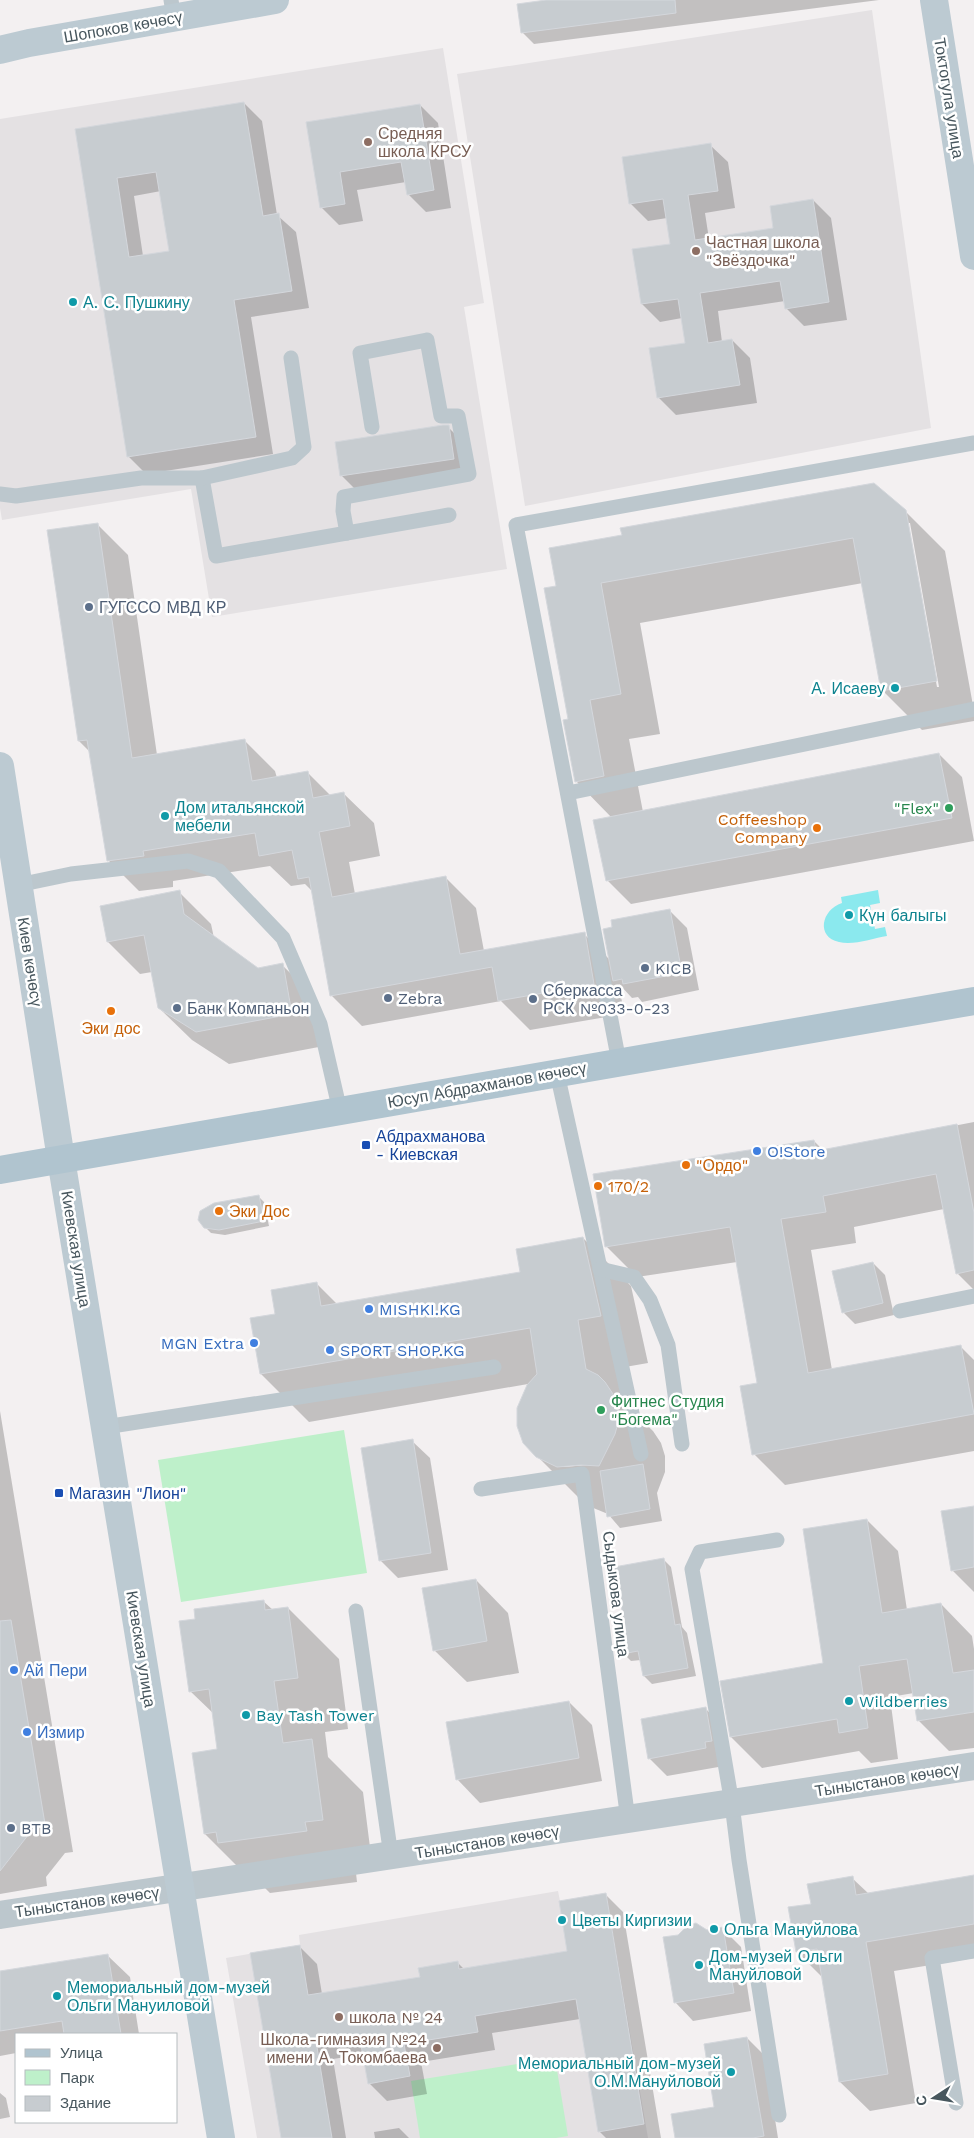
<svg xmlns="http://www.w3.org/2000/svg" width="974" height="2138" font-family="'Work Sans',sans-serif">
  <style>
    .education { fill: #e4e1e3 }
    .green { fill: #bef0ca }
    .water { fill: #8be9ee }
    .shadow { fill: #0003; fill-rule: evenodd }
    .building { fill: #c7ccd0; stroke: #d4d7dc; fill-rule: evenodd }
    .lines { fill: none; stroke-linecap: round; stroke-linejoin: round }
    .lane { stroke: #bcc7cd; stroke-width: 15 }
    .street { stroke: #bcc7cd; stroke-width: 28 }
    .secondary { stroke: #bccad2; stroke-width: 28 }
    .primary { stroke: #b0c4cf; stroke-width: 28 }
    .education-dot { fill: #8d6e63; stroke: #fff; stroke-width: 2 }
    .culture-dot { fill: #0f9aa8; stroke: #fff; stroke-width: 2 }
    .service-dot { fill: #5c6f8a; stroke: #fff; stroke-width: 2 }
    .leisure-dot { fill: #2e9e5b; stroke: #fff; stroke-width: 2 }
    .food-dot { fill: #e8710a; stroke: #fff; stroke-width: 2 }
    .transit-dot { fill: #1a4fb4; stroke: #fff; stroke-width: 2 }
    .shop-dot { fill: #3f7fe0; stroke: #fff; stroke-width: 2 }
    .labels { text-anchor: middle; dominant-baseline: central; stroke-width: 5; stroke-linejoin: round; paint-order: stroke }
    .street-label { font-size: 16px; fill: #48575e; stroke: #fff }
    .education-label { font-size: 16px; fill: #785e54; stroke: #fff; text-anchor: start }
    .culture-label { font-size: 16px; fill: #0d838f; stroke: #fff; text-anchor: start }
    .service-label { font-size: 16px; fill: #4e5e75; stroke: #fff; text-anchor: start }
    .leisure-label { font-size: 16px; fill: #27864d; stroke: #fff; text-anchor: end }
    .food-label { font-size: 16px; fill: #c56008; stroke: #fff; text-anchor: start }
    .transit-label { font-size: 16px; fill: #164399; stroke: #fff; text-anchor: start }
    .shop-label { font-size: 16px; fill: #366cbe; stroke: #fff; text-anchor: start }
  </style>
  <rect width="100%" height="100%" fill="#f3f0f1"/>
  <g class="education">
    <polygon points="872,10 931,428 525,506 457,74"/>
    <polygon points="443,48 484,303 464,307 507,569 212,617 191,489 2,520 0,508 0,119"/>
    <polygon points="558,1891 560,1901 606,1893 648,2138 257,2138 226,1958 300,1945 299,1935"/>
  </g>
  <g class="green">
    <polygon points="344,1430 367,1573 181,1602 158,1460"/>
    <polygon points="555,2058 568,2136 556,2138 420,2138 411,2081"/>
  </g>
  <path class="water" d="M 878,890 L 880,903 L 870,905 L 875,929 L 885,927 L 887,936 C 873,938 853,946 839,942 C 816,937 821,910 842,903 L 841,897 Z"/>
  <g class="shadow">
    <polygon points="556,0 879,0 534,44 522,32"/>
    <path d="M 244,103 L 262,121 L 277,215 L 296,232 L 309,308 L 251,317 L 273,454 L 146,474 L 128,456 L 76,130 ZM 161,191 L 170,252 L 143,256 L 134,196 Z"/>
    <polygon points="420,105 438,123 451,208 426,212 408,194 406,182 357,190 363,221 339,225 321,207 307,123"/>
    <polygon points="710,145 728,162 735,208 705,213 709,239 775,229 813,200 831,218 847,320 804,326 786,308 785,301 718,311 722,342 732,340 750,358 757,403 676,415 658,397 686,344 682,318 660,322 642,304 671,245 667,218 648,221 630,203"/>
    <polygon points="448,427 466,445 471,476 359,493 341,475"/>
    <path d="M 905,511 L 945,551 L 974,711 L 974,721 L 922,730 L 882,690 L 863,583 L 640,623 L 660,734 L 629,739 L 643,812 L 939,754 L 962,777 L 974,841 L 631,904 L 607,880 L 612,818 L 576,781 L 569,720 L 546,589 ZM 907,523 L 910,523 L 939,687 L 937,687 Z"/>
    <polygon points="97,524 128,555 157,755 245,741 275,771 277,778 307,772 330,795 343,793 374,823 380,856 349,862 355,894 446,878 476,908 484,951 584,934 610,960 669,910 687,928 699,990 642,1002 638,997 632,998 619,984 624,1014 530,1030 501,1001 362,1026 331,995 313,892 305,884 291,886 270,866 173,881 173,887 139,891 108,860 90,752 79,741"/>
    <polygon points="179,892 211,924 214,938 258,970 282,965 315,997 324,1046 229,1064 192,1040 159,1008 152,972 140,974 108,942 101,907"/>
    <polygon points="974,1122 974,1290 957,1273 944,1209 854,1227 856,1243 811,1250 832,1370 961,1347 974,1360 974,1451 785,1485 754,1454 759,1384 737,1262 637,1277 606,1246 814,1141 824,1151"/>
    <polygon points="259,1197 264,1202 269,1226 225,1235 211,1233 205,1227"/>
    <path d="M 583,1238 L 631,1286 L 648,1363 L 625,1367 L 632,1411 L 653,1431 L 661,1443 L 665,1456 L 665,1472 L 657,1493 L 662,1521 L 620,1528 L 608,1514 L 586,1505 L 537,1456 L 528,1384 L 309,1422 L 261,1374 L 252,1319 L 277,1315 L 317,1284 L 337,1304 L 521,1273 ZM 587,1463 L 587,1465 L 564,1467 L 564,1465 Z"/>
    <polygon points="873,1263 885,1275 894,1315 855,1324 843,1312"/>
    <polygon points="0,1411 73,1852 65,1853 46,1877 47,1886 0,1894"/>
    <polygon points="412,1441 430,1458 448,1570 398,1578 381,1561"/>
    <polygon points="974,1507 974,1592 952,1570"/>
    <polygon points="867,1520 898,1551 907,1610 941,1604 972,1636 974,1649 974,1748 949,1751 918,1720 914,1693 890,1697 898,1759 871,1763 859,1751 762,1768 731,1737 722,1682 825,1664"/>
    <polygon points="663,1559 671,1567 682,1627 687,1633 696,1676 652,1684 644,1676 641,1660 631,1661 623,1653"/>
    <polygon points="476,1580 508,1613 519,1673 467,1682 434,1650"/>
    <polygon points="263,1601 273,1610 288,1608 339,1659 348,1729 325,1732 328,1757 363,1792 373,1871 356,1873 357,1882 270,1893 261,1884 256,1885 205,1834 219,1751 214,1714 190,1691 196,1620"/>
    <polygon points="569,1702 592,1725 602,1781 480,1803 457,1779"/>
    <polygon points="706,1709 723,1727 724,1766 667,1776 649,1758"/>
    <polygon points="974,1877 974,1958 894,1971 916,2103 870,2111 840,2082 823,1978 797,1952 812,1905 852,1878 869,1894"/>
    <polygon points="605,1894 623,1912 661,2138 606,2138 599,2131 580,2019 492,2033 495,2050 421,2062 427,2094 387,2101 369,2083 364,2054 333,2059 346,2138 282,2138 299,1946 317,1964 322,1994 421,1978 458,1963 465,1970 569,1952"/>
    <polygon points="723,1929 741,1947 751,2011 693,2021 676,2003 707,1931"/>
    <polygon points="108,1956 130,1977 139,2034 16,2034 16,2053 0,2056 0,1973"/>
    <polygon points="747,2038 765,2056 778,2138 676,2138 716,2108"/>
    <polygon points="0,2093 6,2098 10,2117 0,2119"/>
    <polygon points="399,2128 409,2138 375,2138 374,2132"/>
  </g>
  <g class="building">
    <polygon points="546,0 675,0 676,13 521,33 517,4"/>
    <path d="M 244,102 L 263,216 L 279,213 L 292,291 L 234,300 L 256,437 L 127,457 L 75,129 ZM 156,172 L 169,251 L 129,257 L 117,178 Z"/>
    <polygon points="420,104 434,190 407,195 401,162 340,172 345,204 320,208 306,122"/>
    <polygon points="711,143 718,191 688,195 695,240 773,228 770,206 813,199 829,302 785,309 780,281 700,293 708,343 732,339 740,385 657,398 649,348 685,343 678,299 641,304 632,249 670,244 663,199 629,204 622,157"/>
    <polygon points="443,425 449,425 454,459 340,476 335,442"/>
    <polygon points="874,483 906,510 937,681 881,691 853,538 601,583 621,694 590,700 604,776 575,782 563,720 568,719 544,588 556,586 549,548 622,535 620,528"/>
    <polygon points="98,523 132,758 245,739 252,781 308,771 313,798 344,792 350,826 319,832 332,897 446,876 460,954 585,932 594,984 498,1001 492,967 330,996 309,877 298,879 292,850 259,856 255,833 143,851 144,856 107,861 87,740 78,741 47,530"/>
    <polygon points="939,753 952,818 606,881 593,820"/>
    <polygon points="180,890 184,914 258,968 283,963 292,1014 196,1032 158,1008 144,935 107,942 100,906"/>
    <polygon points="670,909 682,973 623,984 622,979 613,981 603,929 612,927 611,920"/>
    <polygon points="957,1124 974,1213 974,1270 956,1274 936,1174 823,1196 826,1212 781,1219 808,1373 961,1345 974,1414 752,1455 740,1386 757,1383 730,1227 605,1247 593,1174 814,1140 816,1151"/>
    <polygon points="259,1195 264,1221 219,1230 204,1228 198,1220 200,1211 214,1203"/>
    <polygon points="583,1237 601,1316 578,1320 586,1369 598,1375 605,1382 613,1394 618,1407 618,1423 615,1434 599,1466 581,1465 557,1467 536,1457 523,1443 517,1426 517,1408 527,1385 537,1374 530,1328 260,1374 250,1318 275,1314 271,1290 317,1282 321,1306 520,1272 516,1249"/>
    <polygon points="873,1262 883,1303 842,1313 832,1271"/>
    <polygon points="413,1439 431,1553 379,1561 361,1448"/>
    <polygon points="643,1464 650,1509 607,1517 600,1471"/>
    <polygon points="974,1506 974,1567 951,1571 941,1511"/>
    <polygon points="867,1519 882,1613 941,1603 953,1673 974,1670 974,1712 917,1721 907,1659 859,1666 868,1728 839,1733 837,1719 730,1737 720,1681 823,1663 803,1529"/>
    <polygon points="664,1558 675,1625 680,1624 688,1668 643,1676 638,1651 622,1654 616,1617 623,1616 614,1567"/>
    <polygon points="476,1579 487,1641 433,1651 422,1588"/>
    <polygon points="264,1600 265,1610 288,1607 298,1678 274,1681 283,1743 312,1739 323,1820 305,1822 307,1831 218,1843 216,1832 204,1834 192,1753 217,1749 209,1689 189,1692 179,1621 195,1619 194,1609"/>
    <polygon points="11,1620 45,1824 36,1825 0,1871 0,1621"/>
    <polygon points="569,1701 579,1758 456,1780 446,1722"/>
    <polygon points="706,1707 712,1741 705,1742 706,1748 648,1759 641,1719"/>
    <polygon points="974,1875 974,1924 866,1942 888,2074 839,2082 817,1949 796,1952 788,1907 811,1904 807,1884 853,1876 856,1895"/>
    <polygon points="606,1893 644,2124 598,2132 576,1999 475,2016 478,2032 404,2044 410,2076 368,2084 359,2034 316,2041 332,2138 281,2138 250,1953 300,1945 308,1995 352,1988 420,1977 418,1968 458,1961 459,1969 567,1951 559,1901"/>
    <polygon points="696,1923 707,1930 723,1927 734,1993 674,2003 663,1937 678,1935 688,1925"/>
    <polygon points="108,1954 121,2034 64,2034 62,2021 0,2031 0,1971"/>
    <polygon points="747,2037 764,2136 753,2138 675,2138 671,2114 714,2107 704,2044"/>
  </g>
  <g class="lines">
    <g class="lane">
      <polyline points="171,0 174,18"/>
      <polyline points="202,478 216,556 449,515"/>
      <polyline points="0,494 16,496 141,478 202,478 292,458 304,447 291,358"/>
      <polyline points="347,533 343,511 344,497 469,474 458,416 441,416 427,340 360,353 372,427"/>
      <polyline points="568,793 974,709"/>
      <polyline points="18,885 71,874 188,861 219,871 283,938 320,1024 340,1111"/>
      <polyline points="619,1062 516,525 974,443"/>
      <polyline points="557,1073 641,1454"/>
      <polyline points="600,1269 634,1277 650,1300 668,1345 682,1444"/>
      <polyline points="900,1311 974,1296"/>
      <polyline points="105,1427 494,1367"/>
      <polyline points="481,1489 582,1474 628,1820"/>
      <polyline points="777,1540 700,1552 692,1569 732,1804 739,1860 779,2115"/>
      <polyline points="356,1611 391,1856"/>
      <polyline points="956,2103 932,1958 974,1951"/>
    </g>
    <polyline class="street" points="0,1915 974,1766"/>
    <g class="secondary">
      <polyline points="934,0 974,256"/>
      <polyline points="0,50 29,43 275,0"/>
      <polyline points="0,766 61,1159 221,2138"/>
    </g>
    <polyline class="primary" points="0,1170 974,1001"/>
  </g>
  <g class="education-dot">
    <circle cx="368" cy="142" r="5"/>
    <circle cx="696" cy="251" r="5"/>
    <circle cx="339" cy="2017" r="5"/>
    <circle cx="437" cy="2048" r="5"/>
  </g>
  <g class="culture-dot">
    <circle cx="73" cy="302" r="5"/>
    <circle cx="895" cy="688" r="5"/>
    <circle cx="165" cy="816" r="5"/>
    <circle cx="849" cy="915" r="5"/>
    <circle cx="849" cy="1701" r="5"/>
    <circle cx="246" cy="1715" r="5"/>
    <circle cx="562" cy="1920" r="5"/>
    <circle cx="714" cy="1929" r="5"/>
    <circle cx="699" cy="1965" r="5"/>
    <circle cx="57" cy="1996" r="5"/>
    <circle cx="731" cy="2072" r="5"/>
  </g>
  <g class="service-dot">
    <circle cx="89" cy="607" r="5"/>
    <circle cx="645" cy="968" r="5"/>
    <circle cx="388" cy="998" r="5"/>
    <circle cx="533" cy="999" r="5"/>
    <circle cx="177" cy="1008" r="5"/>
    <circle cx="11" cy="1828" r="5"/>
  </g>
  <g class="leisure-dot">
    <circle cx="949" cy="808" r="5"/>
    <circle cx="601" cy="1410" r="5"/>
  </g>
  <g class="food-dot">
    <circle cx="817" cy="828" r="5"/>
    <circle cx="111" cy="1011" r="5"/>
    <circle cx="686" cy="1165" r="5"/>
    <circle cx="598" cy="1186" r="5"/>
    <circle cx="219" cy="1211" r="5"/>
  </g>
  <g class="transit-dot">
    <rect x="361" y="1140" width="10" height="10" rx="2.5"/>
    <rect x="54" y="1488" width="10" height="10" rx="2.5"/>
  </g>
  <g class="shop-dot">
    <circle cx="757" cy="1151" r="5"/>
    <circle cx="369" cy="1309" r="5"/>
    <circle cx="254" cy="1343" r="5"/>
    <circle cx="330" cy="1350" r="5"/>
    <circle cx="14" cy="1670" r="5"/>
    <circle cx="27" cy="1732" r="5"/>
  </g>
  <g class="labels">
    <g class="street-label">
      <text transform="translate(123 27) rotate(-10)">Шопоков көчөсү</text>
      <text transform="translate(949 98) rotate(81)">Токтогула улица</text>
      <text transform="translate(30 962) rotate(81)">Киев көчөсү</text>
      <text transform="translate(487 1085) rotate(-10)">Юсуп Абдрахманов көчөсү</text>
      <text transform="translate(76 1249) rotate(81)">Киевская улица</text>
      <text transform="translate(616 1594) rotate(83)">Сыдыкова улица</text>
      <text transform="translate(141 1649) rotate(81)">Киевская улица</text>
      <text transform="translate(887 1780) rotate(-9)">Тыныстанов көчөсү</text>
      <text transform="translate(487 1842) rotate(-9)">Тыныстанов көчөсү</text>
      <text transform="translate(87 1902) rotate(-8)">Тыныстанов көчөсү</text>
    </g>
    <g class="education-label">
      <text x="378" y="133">Средняя<tspan x="378" dy="18">школа КРСУ</tspan></text>
      <text x="706" y="242">Частная школа<tspan x="706" dy="18">"Звёздочка"</tspan></text>
      <text x="349" y="2017">школа № 24</text>
      <text x="427" y="2039" text-anchor="end">Школа-гимназия №24<tspan x="427" dy="18">имени А. Токомбаева</tspan></text>
    </g>
    <g class="culture-label">
      <text x="83" y="302">А. С. Пушкину</text>
      <text x="885" y="688" text-anchor="end">А. Исаеву</text>
      <text x="175" y="807">Дом итальянской<tspan x="175" dy="18">мебели</tspan></text>
      <text x="859" y="915">Күн балыгы</text>
      <text x="859" y="1701">Wildberries</text>
      <text x="256" y="1715">Bay Tash Tower</text>
      <text x="572" y="1920">Цветы Киргизии</text>
      <text x="724" y="1929">Ольга Мануйлова</text>
      <text x="709" y="1956">Дом-музей Ольги<tspan x="709" dy="18">Мануйловой</tspan></text>
      <text x="67" y="1987">Мемориальный дом-музей<tspan x="67" dy="18">Ольги Мануиловой</tspan></text>
      <text x="721" y="2063" text-anchor="end">Мемориальный дом-музей<tspan x="721" dy="18">О.М.Мануйловой</tspan></text>
    </g>
    <g class="service-label">
      <text x="99" y="607">ГУГССО МВД КР</text>
      <text x="655" y="968">KICB</text>
      <text x="543" y="990">Сберкасса<tspan x="543" dy="18">РСК №033-0-23</tspan></text>
      <text x="398" y="998">Zebra</text>
      <text x="187" y="1008">Банк Компаньон</text>
      <text x="21" y="1828">BTB</text>
    </g>
    <g class="leisure-label">
      <text x="939" y="808">"Flex"</text>
      <text x="611" y="1401" text-anchor="start">Фитнес Студия<tspan x="611" dy="18">"Богема"</tspan></text>
    </g>
    <g class="food-label">
      <text x="807" y="819" text-anchor="end">Coffeeshop<tspan x="807" dy="18">Company</tspan></text>
      <text x="111" y="1028" text-anchor="middle">Эки дос</text>
      <text x="696" y="1165">"Ордо"</text>
      <text x="608" y="1186">170/2</text>
      <text x="229" y="1211">Эки Дос</text>
    </g>
    <g class="transit-label">
      <text x="376" y="1136">Абдрахманова<tspan x="376" dy="18">- Киевская</tspan></text>
      <text x="69" y="1493">Магазин "Лион"</text>
    </g>
    <g class="shop-label">
      <text x="767" y="1151">O!Store</text>
      <text x="379" y="1309">MISHKI.KG</text>
      <text x="244" y="1343" text-anchor="end">MGN Extra</text>
      <text x="340" y="1350">SPORT SHOP.KG</text>
      <text x="24" y="1670">Ай Пери</text>
      <text x="37" y="1732">Измир</text>
    </g>
  </g>
  <rect x="15" y="2033" width="162" height="90" fill="#ffffff" stroke="#b6bcbf"/>
  <rect x="25" y="2049" width="25" height="8" fill="#b0c4cf" stroke="#b6bcbf"/>
  <text x="60" y="2058" font-size="15" fill="#48575e">Улица</text>
  <rect x="25" y="2070" width="25" height="15" fill="#bef0ca" stroke="#b6bcbf"/>
  <text x="60" y="2083" font-size="15" fill="#48575e">Парк</text>
  <rect x="25" y="2096" width="25" height="15" fill="#c7ccd0" stroke="#b6bcbf"/>
  <text x="60" y="2108" font-size="15" fill="#48575e">Здание</text>
  <g transform="translate(934 2098) rotate(258)" stroke="#ffffff" stroke-width="4" paint-order="stroke">
  <path d="M0-4L9 19L0 12L-9 19Z" fill="#48575e"/>
  <text y="-8" font-size="14" font-weight="bold" text-anchor="middle" fill="#48575e">С</text>
  </g>
</svg>
